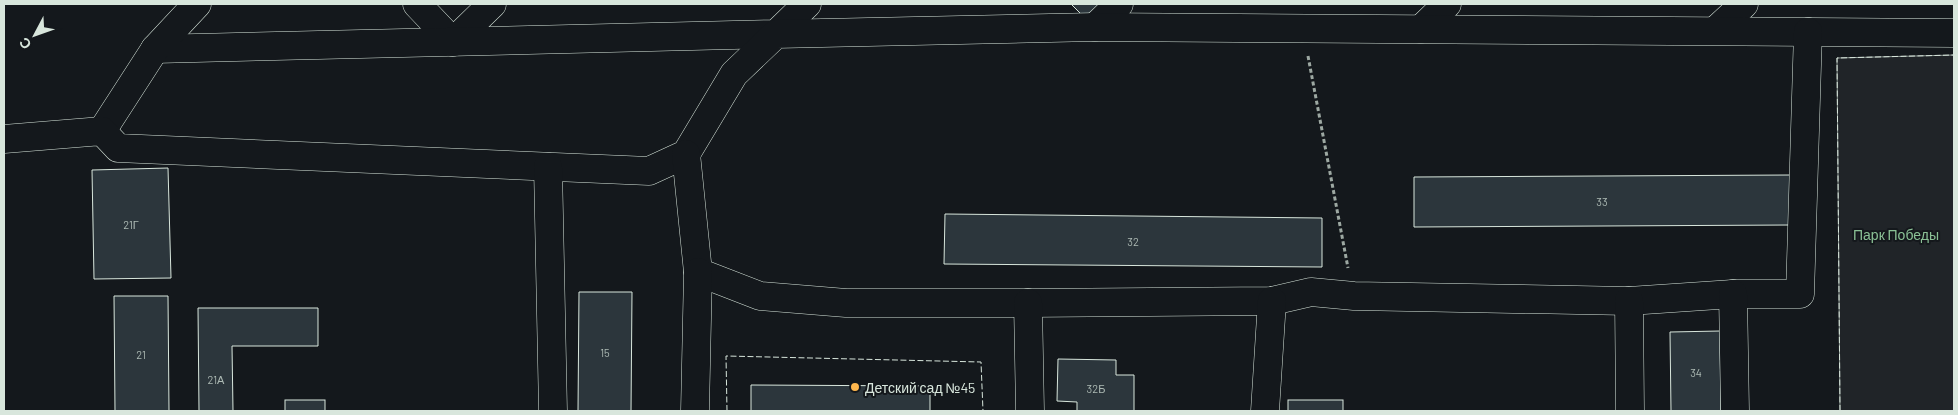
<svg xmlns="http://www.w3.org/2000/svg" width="1958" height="415" font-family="Barlow,sans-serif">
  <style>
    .green { fill: #202428; stroke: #939e99 }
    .building { fill: #2c363c; stroke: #d8e6dc }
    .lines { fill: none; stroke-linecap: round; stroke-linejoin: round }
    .minor-casing { stroke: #d8e6dc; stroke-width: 29 }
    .path { stroke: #9da8a2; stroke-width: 3; stroke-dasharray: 4 2.5; stroke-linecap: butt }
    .minor { stroke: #14181c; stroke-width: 28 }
    .fence { stroke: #d8e6dc; stroke-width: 1; stroke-dasharray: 6 2.5; stroke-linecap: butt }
    .poi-dot { fill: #ffb74d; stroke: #14181c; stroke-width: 2 }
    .labels { text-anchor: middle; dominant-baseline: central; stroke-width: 4; stroke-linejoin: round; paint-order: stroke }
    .number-label { font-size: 11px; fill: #adbab4 }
    .park-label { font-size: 14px; fill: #8ac095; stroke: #14181c }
    .poi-label { font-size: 14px; fill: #d8e6dc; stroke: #14181c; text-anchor: start }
  </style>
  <rect width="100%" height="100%" fill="#14181c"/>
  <polygon class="green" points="1954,55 1954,411 1840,411 1837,58"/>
  <g class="building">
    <polygon points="1071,4 1105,4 1088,21"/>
    <polygon points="168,168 171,278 94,279 92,170"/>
    <polygon points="1790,175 1791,225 1414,227 1414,177"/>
    <polygon points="945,214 1322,218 1322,267 944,264"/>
    <polygon points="579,292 632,292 631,411 578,411"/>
    <polygon points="114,296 168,296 169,411 115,411"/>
    <polygon points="198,308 318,308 318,346 232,346 233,411 199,411"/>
    <polygon points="1720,331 1721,411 1671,411 1670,332"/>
    <polygon points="1058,359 1116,360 1116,375 1134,375 1134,411 1077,411 1077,402 1057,401"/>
    <polygon points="751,385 930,386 930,411 751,411"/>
    <rect x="285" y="400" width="40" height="11"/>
    <rect x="1288" y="400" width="55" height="11"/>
  </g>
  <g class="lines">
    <defs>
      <g id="minor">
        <polyline points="417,4 453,42 492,4"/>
        <polyline points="1095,27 1119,4"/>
        <polyline points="1421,29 1447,4"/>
        <polyline points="1716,30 1744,4"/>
        <polyline points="155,49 776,34 807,4"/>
        <polyline points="102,131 155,49 197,4"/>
        <polyline points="4,139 102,131 118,148 649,171 686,154 734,74 776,34 1095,27 1954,33"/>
        <polyline points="686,154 698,272 760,296 846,303 1028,303 1272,301 1311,292 1354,296 1629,301 1733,294 1800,294 1808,32"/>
        <polyline points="548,167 553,411"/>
        <polyline points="1733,294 1735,411"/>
        <polyline points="1629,301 1630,411"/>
        <polyline points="1028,303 1030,411"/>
        <polyline points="695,411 698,272"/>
        <polyline points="1265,411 1272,301"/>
      </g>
    </defs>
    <use href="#minor" class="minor-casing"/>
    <polyline class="path" points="1308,56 1348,268"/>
    <use href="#minor" class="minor"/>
    <g class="fence">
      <polyline points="727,411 726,356 981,362 983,411"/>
      <polyline points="1840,411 1837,58 1954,55"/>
    </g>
  </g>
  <circle class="poi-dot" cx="855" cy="387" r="5"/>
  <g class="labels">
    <g class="number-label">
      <text x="1602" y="201">33</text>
      <text x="131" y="224">21Г</text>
      <text x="1133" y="241">32</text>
      <text x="605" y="352">15</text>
      <text x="141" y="354">21</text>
      <text x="1696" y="372">34</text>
      <text x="216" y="379">21А</text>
      <text x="1096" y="388">32Б</text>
    </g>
    <g class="park-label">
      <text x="1896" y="234">Парк Победы</text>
    </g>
    <g class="poi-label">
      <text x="865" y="387">Детский сад №45</text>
    </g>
  </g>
  <rect width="1958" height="415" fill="none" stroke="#d8e6dc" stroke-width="10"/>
  <g transform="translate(35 35) rotate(229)" stroke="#14181c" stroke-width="4" paint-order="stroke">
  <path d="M0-4L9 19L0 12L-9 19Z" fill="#d8e6dc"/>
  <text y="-8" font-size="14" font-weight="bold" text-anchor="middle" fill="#d8e6dc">С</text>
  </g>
</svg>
